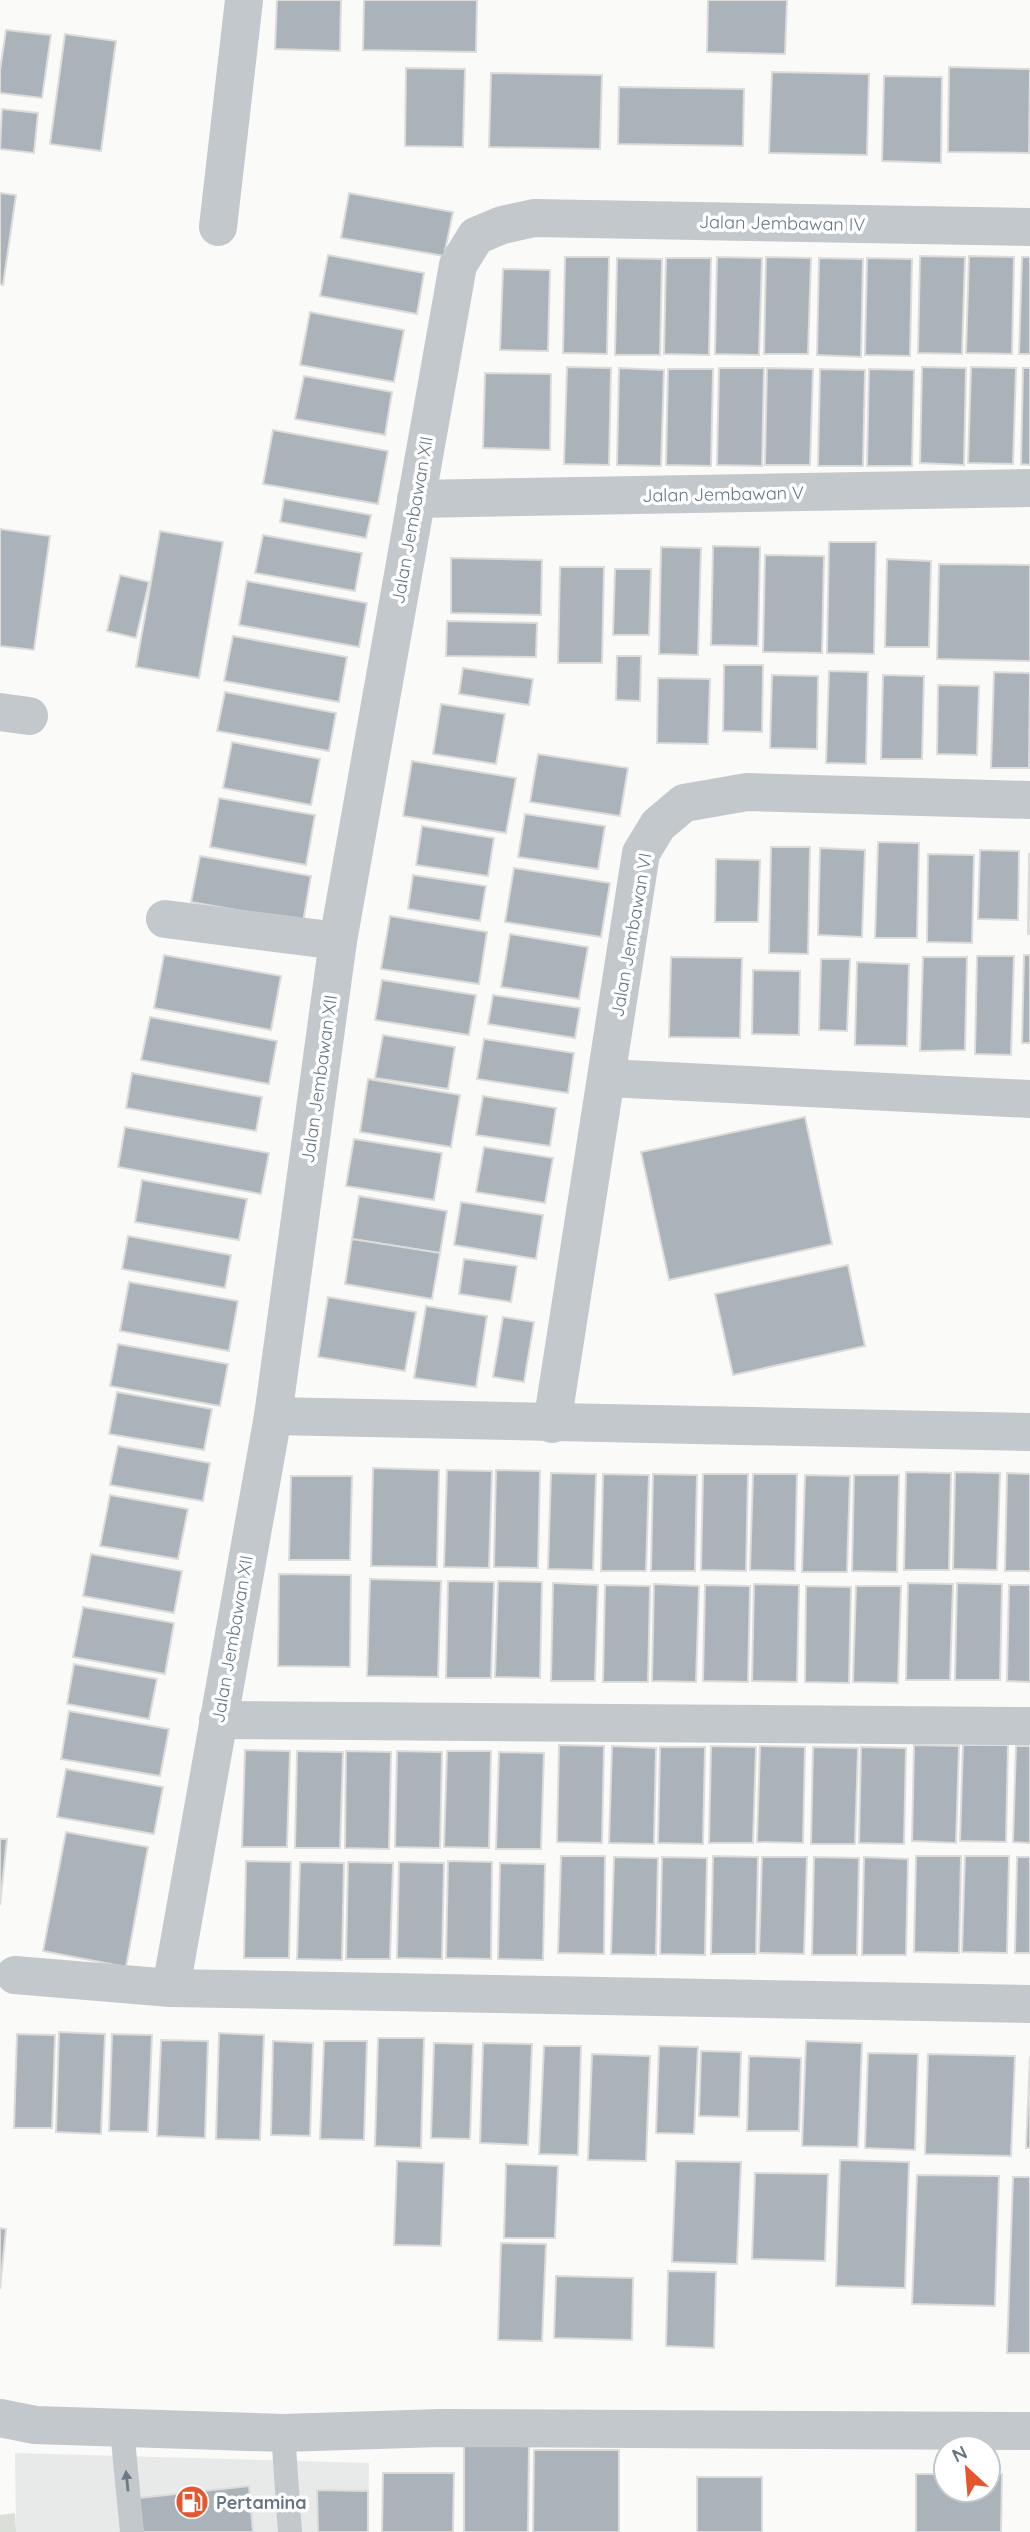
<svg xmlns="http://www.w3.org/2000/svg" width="1030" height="2532" font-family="Quicksand,sans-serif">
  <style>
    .built { fill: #e8e9e9 }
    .green { fill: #dadfd7 }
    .building { fill: #aab3b9; stroke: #dcdcda; stroke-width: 2 }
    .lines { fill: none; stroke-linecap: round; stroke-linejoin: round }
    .service { stroke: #c3c8cc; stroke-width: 24 }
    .minor { stroke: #c3c8cc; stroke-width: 38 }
    .oneway { fill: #6a7a87 }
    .labels { text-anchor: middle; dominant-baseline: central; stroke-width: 7; stroke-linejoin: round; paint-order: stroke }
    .street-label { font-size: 18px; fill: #657683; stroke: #fff }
    .poi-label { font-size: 18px; font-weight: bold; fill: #657683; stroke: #fff; text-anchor: start }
  </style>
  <rect width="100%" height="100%" fill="#fafaf8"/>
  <polygon class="built" points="15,2453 369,2463 368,2532 16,2532"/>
  <polygon class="green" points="15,2513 16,2532 0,2532 0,2515"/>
  <g class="building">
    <polygon points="277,0 341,0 340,51 275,49"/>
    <polygon points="364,0 477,0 476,52 363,50"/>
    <polygon points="708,0 787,0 785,54 707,52"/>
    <polygon points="6,30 51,35 42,98 0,93 0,70"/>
    <polygon points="65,34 116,41 101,151 50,144"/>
    <polygon points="949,67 1030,69 1029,153 948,152"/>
    <polygon points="406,68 465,69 463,147 405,146"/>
    <polygon points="772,72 869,74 867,155 769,153"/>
    <polygon points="491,73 602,75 600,149 489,147"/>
    <polygon points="884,76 942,77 941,163 882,161"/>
    <polygon points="619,87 744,89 743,146 618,144"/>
    <polygon points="2,109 38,113 34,153 0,149"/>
    <polygon points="0,193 16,195 3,285 0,284"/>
    <polygon points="349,193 453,212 444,256 341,238"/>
    <polygon points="328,255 424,273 417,314 320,296"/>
    <polygon points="920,256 965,257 962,354 918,353"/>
    <polygon points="969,256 1014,257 1012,354 966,353"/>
    <polygon points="565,257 609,257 607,354 563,353"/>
    <polygon points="717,257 762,258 759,355 715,354"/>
    <polygon points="766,257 811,258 808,354 764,354"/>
    <polygon points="1022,257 1030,257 1030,354 1019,354"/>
    <polygon points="617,258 662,259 660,355 615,355"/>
    <polygon points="666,258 711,258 709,355 664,354"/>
    <polygon points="819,258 863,259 861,357 817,355"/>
    <polygon points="867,258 912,259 910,356 865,355"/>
    <polygon points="503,269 550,270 548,351 500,350"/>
    <polygon points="310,312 404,330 394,382 300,365"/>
    <polygon points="567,367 611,368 609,465 564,464"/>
    <polygon points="922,367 966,368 964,465 920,463"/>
    <polygon points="971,367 1016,368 1013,464 968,463"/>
    <polygon points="619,368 664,370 661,466 617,465"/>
    <polygon points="719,368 764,368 762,466 717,465"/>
    <polygon points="767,368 813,369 810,465 765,465"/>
    <polygon points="1023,368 1030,368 1030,465 1021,464"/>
    <polygon points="668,369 713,369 711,466 666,465"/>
    <polygon points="820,369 865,370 863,466 818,466"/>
    <polygon points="869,369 914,370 912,466 867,466"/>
    <polygon points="485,373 551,374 550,450 483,448"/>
    <polygon points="304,376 392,392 385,435 295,419"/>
    <polygon points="273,430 388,451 378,504 263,484"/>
    <polygon points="284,499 371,515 366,538 280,522"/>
    <polygon points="0,529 50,536 34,650 0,646"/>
    <polygon points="160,531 223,542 199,678 136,667"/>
    <polygon points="263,535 362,553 355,591 255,573"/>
    <polygon points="829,542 876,542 874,654 827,653"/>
    <polygon points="713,546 760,547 758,646 711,645"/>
    <polygon points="661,547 701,548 698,655 659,654"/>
    <polygon points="765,555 824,556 822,653 763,652"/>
    <polygon points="451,558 542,560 541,615 451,613"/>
    <polygon points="887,559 931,561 929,647 885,647"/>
    <polygon points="939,564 1030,565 1030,661 937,659"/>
    <polygon points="560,567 604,567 602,663 558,663"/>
    <polygon points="615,569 651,569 649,635 613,635"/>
    <polygon points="120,575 149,582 136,638 107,631"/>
    <polygon points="247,581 367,603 359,647 239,625"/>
    <polygon points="447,621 537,623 536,657 446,656"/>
    <polygon points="233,636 347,657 339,702 224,681"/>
    <polygon points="617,656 641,656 640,701 616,700"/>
    <polygon points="724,665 763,665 762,732 723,731"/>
    <polygon points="463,668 533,679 529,705 459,694"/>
    <polygon points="829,671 868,672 866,764 826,763"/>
    <polygon points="994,672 1030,673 1029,768 991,768"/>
    <polygon points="772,675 818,676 817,749 770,748"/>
    <polygon points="883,675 924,676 922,759 881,759"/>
    <polygon points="658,678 710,679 708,744 657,743"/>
    <polygon points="938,685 979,686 977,755 937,754"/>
    <polygon points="225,692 336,713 329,751 217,731"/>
    <polygon points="441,704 505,714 496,764 433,754"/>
    <polygon points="232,742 320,759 311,805 223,788"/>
    <polygon points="538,754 628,768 620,816 530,802"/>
    <polygon points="412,761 516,778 506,833 403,816"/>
    <polygon points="219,798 315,815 306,865 210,847"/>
    <polygon points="525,814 605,826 598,869 518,857"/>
    <polygon points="422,826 494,838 488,876 416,865"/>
    <polygon points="878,842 919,843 917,938 875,938"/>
    <polygon points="771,847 810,847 808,954 769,953"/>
    <polygon points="820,848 865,850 862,937 818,935"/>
    <polygon points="980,850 1019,851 1018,920 978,919"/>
    <polygon points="928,854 974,855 972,943 927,942"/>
    <polygon points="1029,854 1030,854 1030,934 1028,934"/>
    <polygon points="200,856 311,876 303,922 191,902"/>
    <polygon points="716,859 760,860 758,922 715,922"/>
    <polygon points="514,868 610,883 601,937 505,922"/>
    <polygon points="413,875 486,886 480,921 408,909"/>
    <polygon points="390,916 487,932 479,984 381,969"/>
    <polygon points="510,934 588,947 579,999 501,987"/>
    <polygon points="164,955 281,976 271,1030 154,1008"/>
    <polygon points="1024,955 1030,955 1030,1043 1022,1043"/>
    <polygon points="977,956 1014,956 1011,1055 975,1054"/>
    <polygon points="671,957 742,958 740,1038 669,1037"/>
    <polygon points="923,957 967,957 965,1050 920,1051"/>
    <polygon points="821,959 850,959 847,1031 819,1030"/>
    <polygon points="857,962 909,964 907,1046 855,1045"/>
    <polygon points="753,970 800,971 799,1035 752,1034"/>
    <polygon points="382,980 476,995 469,1035 375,1020"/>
    <polygon points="493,995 580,1008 575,1038 488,1024"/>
    <polygon points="150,1017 277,1041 269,1084 141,1060"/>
    <polygon points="383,1035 455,1047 448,1089 375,1078"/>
    <polygon points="484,1039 574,1053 568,1093 477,1079"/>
    <polygon points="132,1073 262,1097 256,1131 126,1108"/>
    <polygon points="368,1079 460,1095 451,1147 360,1132"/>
    <polygon points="483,1096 556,1108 550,1146 476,1135"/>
    <polygon points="805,1117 832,1244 669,1280 641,1152"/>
    <polygon points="125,1127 269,1153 261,1194 118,1167"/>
    <polygon points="354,1139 442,1153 434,1200 346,1186"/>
    <polygon points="484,1147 553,1158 545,1203 476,1192"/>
    <polygon points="142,1180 247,1199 239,1240 135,1222"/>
    <polygon points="359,1196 447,1211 440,1253 352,1239"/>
    <polygon points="461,1202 543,1215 536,1259 454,1245"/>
    <polygon points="128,1236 231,1255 225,1288 122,1269"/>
    <polygon points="352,1239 440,1253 432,1299 345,1284"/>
    <polygon points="464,1259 517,1266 511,1302 459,1294"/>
    <polygon points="848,1265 865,1346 733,1375 715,1294"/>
    <polygon points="129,1282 238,1301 229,1351 120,1331"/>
    <polygon points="328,1297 416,1312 405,1371 318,1357"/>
    <polygon points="426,1306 487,1316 476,1387 414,1378"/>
    <polygon points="503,1317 534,1322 524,1382 493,1377"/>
    <polygon points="118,1344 228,1364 220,1406 110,1386"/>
    <polygon points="117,1392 212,1409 204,1450 109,1434"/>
    <polygon points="118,1446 210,1463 203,1501 110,1485"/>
    <polygon points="373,1468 439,1470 437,1567 371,1566"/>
    <polygon points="447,1470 492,1471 489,1568 444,1567"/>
    <polygon points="496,1470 540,1471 538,1568 494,1567"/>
    <polygon points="906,1472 951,1473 949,1570 904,1570"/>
    <polygon points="955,1472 1000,1473 997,1570 953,1569"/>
    <polygon points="551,1473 596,1474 593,1570 548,1569"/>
    <polygon points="1007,1473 1030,1474 1030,1571 1005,1571"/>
    <polygon points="603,1474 649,1475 646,1571 601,1571"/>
    <polygon points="653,1474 697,1475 695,1571 651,1571"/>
    <polygon points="703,1474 748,1474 746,1571 701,1570"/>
    <polygon points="753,1474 797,1474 795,1571 750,1570"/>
    <polygon points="805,1475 850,1476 847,1572 802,1572"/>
    <polygon points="854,1475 899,1475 897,1572 852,1571"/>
    <polygon points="291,1476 352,1476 350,1560 289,1560"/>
    <polygon points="110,1495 188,1509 178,1559 100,1546"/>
    <polygon points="91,1554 182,1571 174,1613 83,1596"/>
    <polygon points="279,1574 351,1575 350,1667 278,1666"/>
    <polygon points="370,1579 441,1581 438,1677 367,1676"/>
    <polygon points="448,1581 494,1582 491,1678 446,1678"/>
    <polygon points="498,1581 542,1582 540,1678 495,1677"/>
    <polygon points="553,1583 598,1585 595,1681 551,1681"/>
    <polygon points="908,1583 953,1584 950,1680 906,1680"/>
    <polygon points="957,1583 1002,1584 1000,1680 955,1680"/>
    <polygon points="654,1584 699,1586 696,1682 652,1681"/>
    <polygon points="754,1584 799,1585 797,1682 752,1681"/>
    <polygon points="605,1585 650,1586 648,1682 603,1682"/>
    <polygon points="705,1585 750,1586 748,1682 703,1681"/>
    <polygon points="1009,1585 1030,1585 1030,1682 1007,1681"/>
    <polygon points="806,1586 851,1587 849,1683 805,1682"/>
    <polygon points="856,1586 901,1586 898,1683 853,1682"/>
    <polygon points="83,1607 174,1623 165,1674 73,1657"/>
    <polygon points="74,1664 157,1679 149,1719 67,1704"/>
    <polygon points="69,1711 169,1729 160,1776 61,1759"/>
    <polygon points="559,1745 604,1746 602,1843 557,1842"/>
    <polygon points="914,1745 959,1746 956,1843 912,1841"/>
    <polygon points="963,1745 1008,1745 1006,1842 960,1841"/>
    <polygon points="612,1746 656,1748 654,1844 609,1843"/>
    <polygon points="711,1746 756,1747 753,1843 709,1843"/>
    <polygon points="760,1746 805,1747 803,1843 757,1842"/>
    <polygon points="1016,1746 1030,1746 1030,1843 1013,1842"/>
    <polygon points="660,1747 705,1747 703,1844 658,1843"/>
    <polygon points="813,1747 858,1748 855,1844 811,1844"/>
    <polygon points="861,1747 906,1748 904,1844 859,1843"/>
    <polygon points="245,1750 290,1751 287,1847 242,1847"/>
    <polygon points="297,1751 343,1752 340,1848 295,1848"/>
    <polygon points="346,1751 391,1752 389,1849 345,1848"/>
    <polygon points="397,1751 442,1752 440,1848 395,1847"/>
    <polygon points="447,1751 491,1751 489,1848 444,1847"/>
    <polygon points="499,1752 544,1753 541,1849 496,1849"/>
    <polygon points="66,1769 163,1787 154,1834 57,1817"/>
    <polygon points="66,1832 148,1847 126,1967 43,1951"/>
    <polygon points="0,1839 7,1839 0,1905"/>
    <polygon points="561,1856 605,1856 604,1954 558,1953"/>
    <polygon points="713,1856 758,1857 756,1954 711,1954"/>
    <polygon points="916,1856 961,1856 959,1953 914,1952"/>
    <polygon points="965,1856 1009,1856 1007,1953 962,1952"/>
    <polygon points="614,1857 658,1858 656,1955 611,1954"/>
    <polygon points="662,1857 707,1858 705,1955 660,1954"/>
    <polygon points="762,1857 807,1857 804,1954 759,1953"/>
    <polygon points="814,1857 859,1858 857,1955 812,1955"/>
    <polygon points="864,1857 908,1859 906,1955 862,1955"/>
    <polygon points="1017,1857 1030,1857 1030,1953 1015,1953"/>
    <polygon points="246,1861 291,1862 289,1958 244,1958"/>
    <polygon points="448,1861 492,1862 491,1959 446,1958"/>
    <polygon points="300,1862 344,1863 342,1960 297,1959"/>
    <polygon points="348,1862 393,1863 390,1959 346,1959"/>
    <polygon points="399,1862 444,1863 442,1959 397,1958"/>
    <polygon points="500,1863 545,1864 543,1960 498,1959"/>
    <polygon points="59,2032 105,2034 101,2134 56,2132"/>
    <polygon points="219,2033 264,2035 260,2140 216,2139"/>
    <polygon points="17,2034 55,2035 52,2128 14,2128"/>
    <polygon points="112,2034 152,2035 148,2132 109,2131"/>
    <polygon points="378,2038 424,2038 421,2148 375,2146"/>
    <polygon points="161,2040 208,2041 205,2138 157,2136"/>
    <polygon points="273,2041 313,2043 310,2136 271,2135"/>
    <polygon points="324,2041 367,2041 364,2140 320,2139"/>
    <polygon points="806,2041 862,2043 858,2147 802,2146"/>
    <polygon points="434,2043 473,2044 470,2139 431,2138"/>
    <polygon points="483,2043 532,2044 528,2145 480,2143"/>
    <polygon points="544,2046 581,2046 578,2155 539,2154"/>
    <polygon points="659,2046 698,2047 694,2134 656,2133"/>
    <polygon points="701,2051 741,2052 739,2117 699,2116"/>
    <polygon points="868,2053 918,2054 915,2150 865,2148"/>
    <polygon points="592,2054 650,2056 646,2161 588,2160"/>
    <polygon points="928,2054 1015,2056 1011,2156 925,2154"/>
    <polygon points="749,2056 801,2058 799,2131 747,2131"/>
    <polygon points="1030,2056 1030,2148 1026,2148"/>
    <polygon points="840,2160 909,2162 905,2288 836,2286"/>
    <polygon points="397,2161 444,2163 441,2246 394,2245"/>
    <polygon points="676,2161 741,2162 737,2264 672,2262"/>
    <polygon points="506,2164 558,2166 555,2238 504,2238"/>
    <polygon points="755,2173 828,2174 825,2261 752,2259"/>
    <polygon points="917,2175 999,2176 995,2306 912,2304"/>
    <polygon points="1013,2177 1030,2177 1030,2353 1007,2353"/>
    <polygon points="0,2228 6,2229 0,2289"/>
    <polygon points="501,2243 546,2244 542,2341 498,2340"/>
    <polygon points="668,2271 716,2272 714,2348 666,2346"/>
    <polygon points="556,2276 633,2278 632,2340 554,2338"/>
    <polygon points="464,2442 529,2442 528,2532 464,2532"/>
    <polygon points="534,2450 619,2450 619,2532 533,2532"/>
    <polygon points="383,2473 454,2473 453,2532 382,2532"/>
    <polygon points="916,2474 946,2474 946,2490 988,2490 988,2474 1002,2474 1001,2532 916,2532"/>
    <rect x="697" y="2477" width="65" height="55"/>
    <polygon points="249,2486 253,2532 142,2532 139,2498"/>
    <polygon points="317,2490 368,2491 368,2532 318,2532"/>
  </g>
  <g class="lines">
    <g class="service">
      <polyline points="122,2430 132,2532"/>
      <polyline points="283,2433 290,2532"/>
    </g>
    <g class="minor">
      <polyline points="218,227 244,0"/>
      <polyline points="416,499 1030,488"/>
      <polyline points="0,712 29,716"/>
      <polyline points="165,919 338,941"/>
      <polyline points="607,1078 1030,1099"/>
      <polyline points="273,1416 1030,1432"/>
      <polyline points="552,1424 641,853 658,825 684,803 747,792 1030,800"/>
      <polyline points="218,1720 1030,1726"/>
      <polyline points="15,1975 171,1988 1030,2004"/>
      <polyline points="171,1988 273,1416 338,941 458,265 476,236 502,225 534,218 1030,227"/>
      <polyline points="0,2418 35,2425 283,2433 440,2428 1030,2431"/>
    </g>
  </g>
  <defs><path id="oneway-solid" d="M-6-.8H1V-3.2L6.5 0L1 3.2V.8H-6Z" transform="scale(1.75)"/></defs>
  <use class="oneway" href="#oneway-solid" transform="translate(127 2481) rotate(-96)"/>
  <defs>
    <symbol id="fuel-disc" viewBox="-11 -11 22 22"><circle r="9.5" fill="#e4572e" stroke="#fff"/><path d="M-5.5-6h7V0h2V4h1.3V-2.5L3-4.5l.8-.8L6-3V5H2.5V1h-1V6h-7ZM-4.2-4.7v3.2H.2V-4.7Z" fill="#fff"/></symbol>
  </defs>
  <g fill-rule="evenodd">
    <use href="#fuel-disc" x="173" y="2483" width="38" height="38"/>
  </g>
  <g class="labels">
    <g class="street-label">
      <text transform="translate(782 223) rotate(1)">Jalan Jembawan IV</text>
      <text transform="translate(723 494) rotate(-1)">Jalan Jembawan V</text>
      <text transform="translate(412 520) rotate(-80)">Jalan Jembawan XII</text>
      <text transform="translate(631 935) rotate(-80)">Jalan Jembawan VI</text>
      <text transform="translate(319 1079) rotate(-82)">Jalan Jembawan XII</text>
      <text transform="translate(232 1639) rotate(-80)">Jalan Jembawan XII</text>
    </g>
    <g class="poi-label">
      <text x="216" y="2502">Pertamina</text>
    </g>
  </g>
  <g transform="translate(967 2469) rotate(334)"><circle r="33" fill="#ffffff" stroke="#c1c8cd" stroke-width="2"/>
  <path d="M0-5L12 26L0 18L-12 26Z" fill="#e4572e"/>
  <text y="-10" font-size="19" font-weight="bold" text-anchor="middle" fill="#657683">N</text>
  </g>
</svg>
